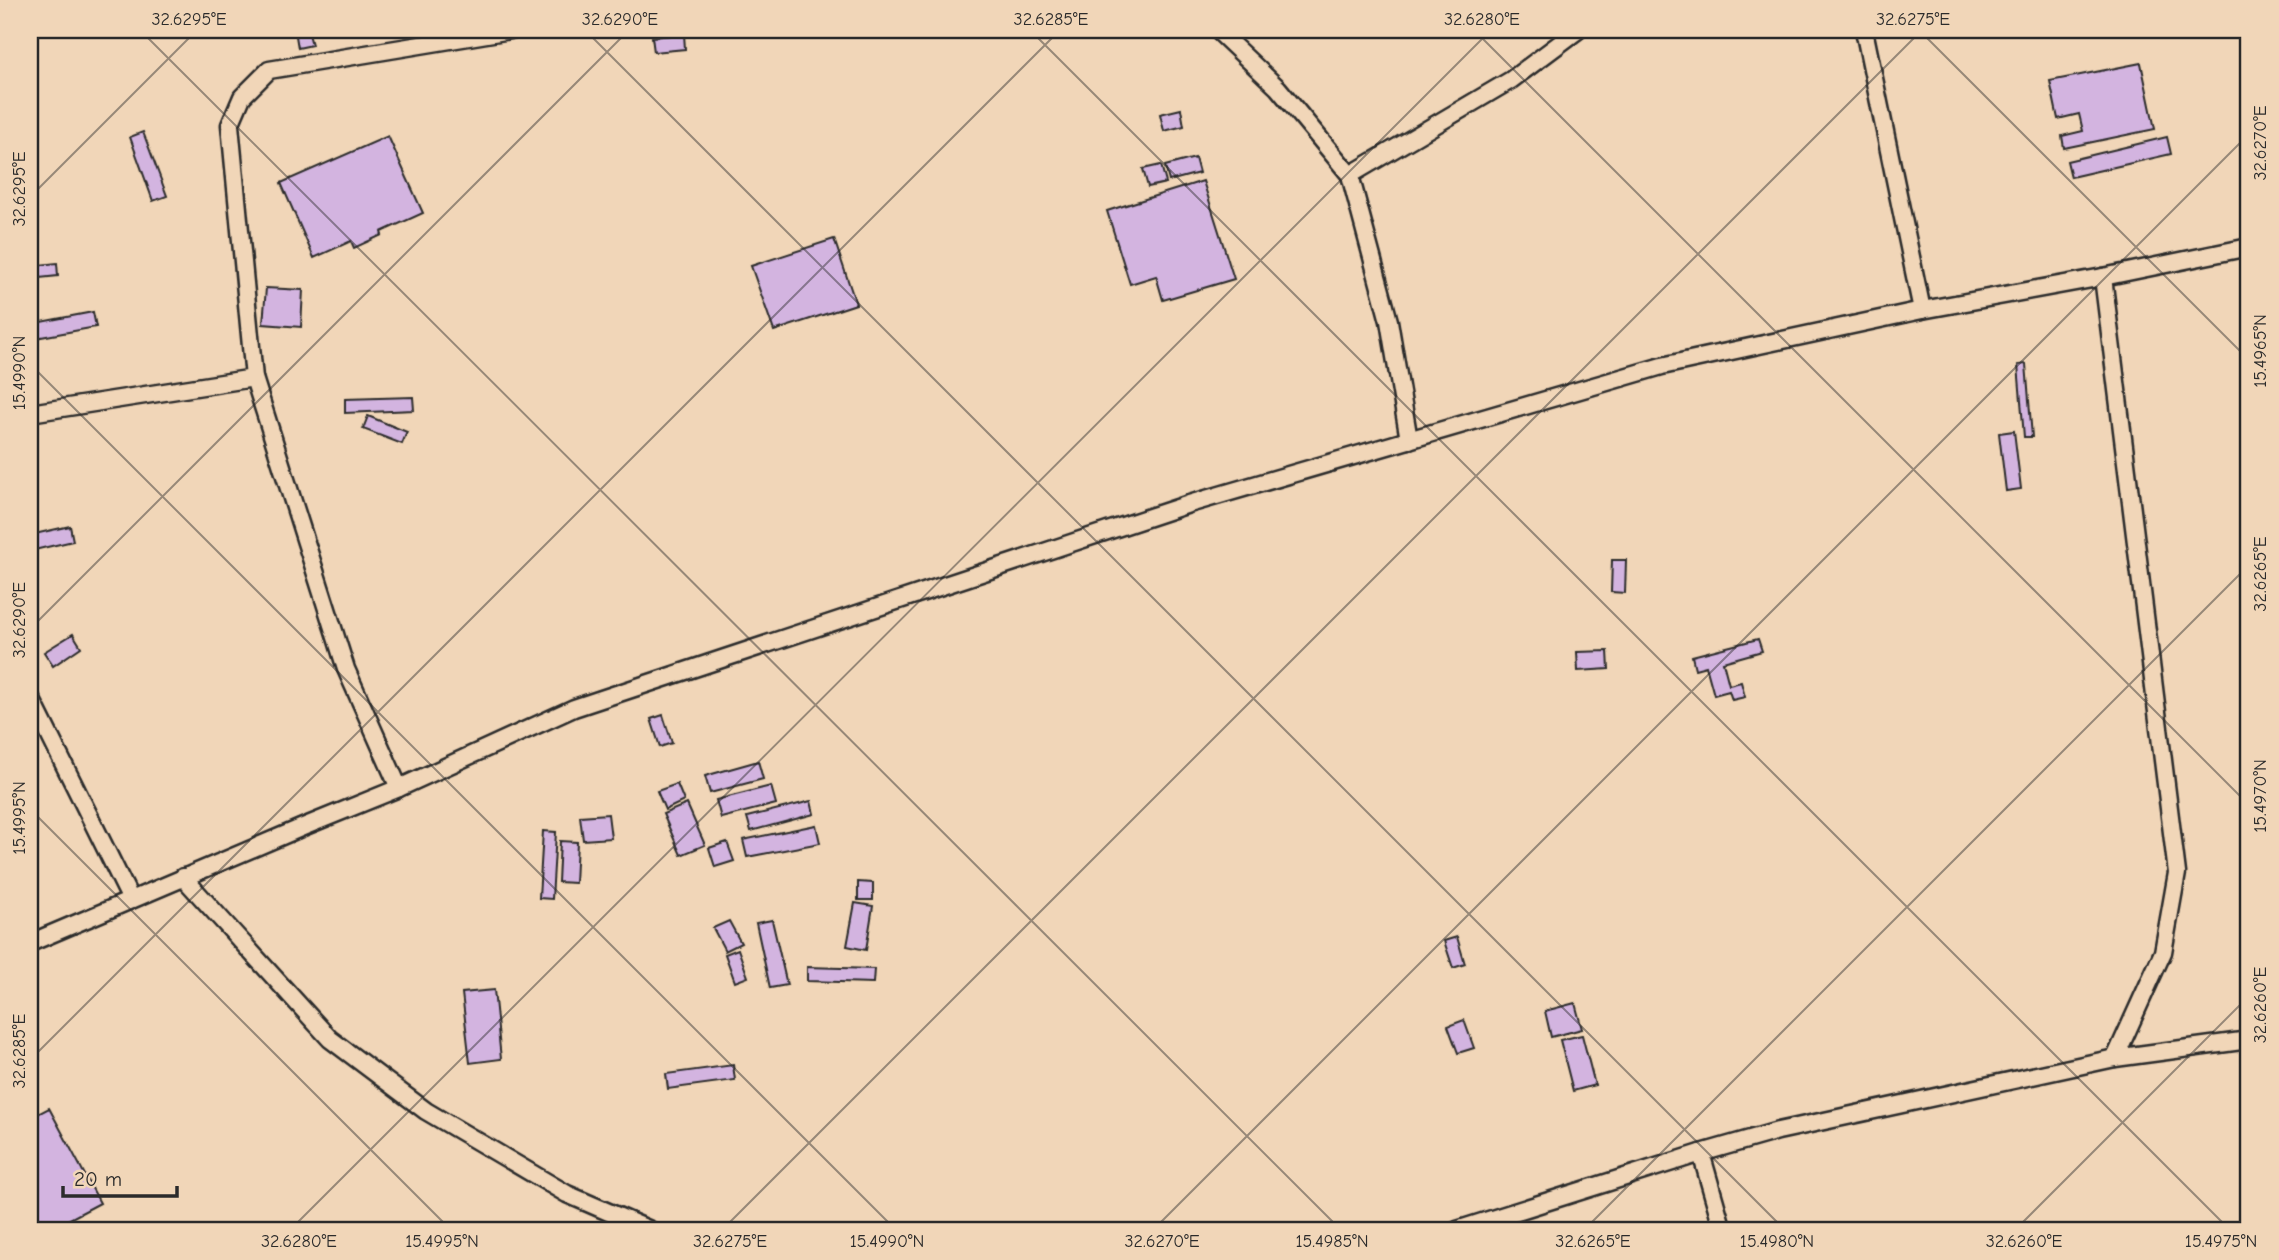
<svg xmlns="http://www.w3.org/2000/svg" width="2279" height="1260" font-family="'Comic Neue',sans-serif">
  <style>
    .building { fill: #d3b4e0; stroke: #2b2b2b; stroke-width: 2 }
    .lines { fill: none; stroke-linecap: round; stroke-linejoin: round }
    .service-casing { stroke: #2b2b2b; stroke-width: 21 }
    .service { stroke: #f1d6b8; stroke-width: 16 }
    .ticks { fill: none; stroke: #2b2b2b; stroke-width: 2; stroke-opacity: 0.45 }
    .neatline { fill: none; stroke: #2b2b2b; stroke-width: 2.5 }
    .ticks-label { font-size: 18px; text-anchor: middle; fill: #2b2b2b }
  </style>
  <rect width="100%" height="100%" fill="#f1d6b8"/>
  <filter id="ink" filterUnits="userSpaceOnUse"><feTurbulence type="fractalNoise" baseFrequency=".0143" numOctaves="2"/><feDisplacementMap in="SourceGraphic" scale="14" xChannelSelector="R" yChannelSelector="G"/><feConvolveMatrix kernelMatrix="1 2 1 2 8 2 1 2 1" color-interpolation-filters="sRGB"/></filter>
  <g filter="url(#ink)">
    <g class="building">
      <polygon points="295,30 308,30 312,45 298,48"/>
      <polygon points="684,34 685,49 654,52 652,37"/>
      <polygon points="2141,63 2155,129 2064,148 2062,136 2083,131 2079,114 2058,119 2050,81"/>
      <polygon points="1181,109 1184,126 1164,131 1160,114"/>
      <polygon points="143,132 167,196 153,201 130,137"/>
      <polygon points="388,136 423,213 381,232 382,235 354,248 351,241 314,258 281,183"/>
      <polygon points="2167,137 2171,154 2071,177 2067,161"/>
      <polygon points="1195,158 1199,173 1169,181 1165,166"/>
      <polygon points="1161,165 1166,183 1148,187 1143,169"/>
      <polygon points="1203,181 1234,279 1163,300 1156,276 1130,284 1107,211"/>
      <polygon points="834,239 856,304 774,331 751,266"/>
      <polygon points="57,263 58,276 30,279 30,266"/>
      <polygon points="266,288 303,290 301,327 263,324"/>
      <polygon points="93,312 96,327 30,339 30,324"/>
      <polygon points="2026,364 2032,437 2024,437 2018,365"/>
      <polygon points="413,397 414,410 345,413 345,399"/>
      <polygon points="368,416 407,432 402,444 363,429"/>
      <polygon points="2014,431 2021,489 2006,491 1999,433"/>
      <polygon points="70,526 73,541 30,551 30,535"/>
      <polygon points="1612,560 1626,560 1625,593 1611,592"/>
      <polygon points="73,634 81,647 53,666 44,652"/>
      <polygon points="1758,639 1762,651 1723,662 1729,685 1741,682 1745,697 1732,700 1729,691 1714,695 1706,666 1695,669 1692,656"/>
      <polygon points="1608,651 1609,669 1578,671 1577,652"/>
      <polygon points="663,715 672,743 660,747 651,719"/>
      <polygon points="758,761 763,779 710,793 705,776"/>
      <polygon points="677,784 684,801 665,810 657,791"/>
      <polygon points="771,786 776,804 721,818 716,800"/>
      <polygon points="811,801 814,814 751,831 747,817"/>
      <polygon points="687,804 705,845 681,855 663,814"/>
      <polygon points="608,814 611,838 583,840 580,816"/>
      <polygon points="816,825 820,843 747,857 743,840"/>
      <polygon points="543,831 556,832 552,899 539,898"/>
      <polygon points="560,841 577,842 575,883 558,882"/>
      <polygon points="727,842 734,861 715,867 709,848"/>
      <polygon points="858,882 873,883 873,900 858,900"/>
      <polygon points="855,903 873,906 866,950 847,946"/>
      <polygon points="772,920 787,985 770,988 756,923"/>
      <polygon points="729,921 741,943 725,951 713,928"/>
      <polygon points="1457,937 1465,964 1453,968 1444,941"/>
      <polygon points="738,949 748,977 735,982 725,954"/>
      <polygon points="807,967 874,969 873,983 807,981"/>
      <polygon points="494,990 501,1059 470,1063 462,993"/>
      <polygon points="1575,1003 1582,1029 1551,1037 1545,1011"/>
      <polygon points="1464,1020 1474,1048 1458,1053 1448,1026"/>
      <polygon points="1582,1035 1595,1085 1573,1091 1560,1040"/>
      <polygon points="733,1065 735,1080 668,1089 666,1074"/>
      <polygon points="49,1108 100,1203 49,1230 30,1230 30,1118"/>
    </g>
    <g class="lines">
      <defs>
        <g id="service">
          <polyline points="1217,30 1278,88 1350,175 1389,321 1409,440"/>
          <polyline points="1864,30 1922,310"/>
          <polyline points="1350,175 1511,80 1578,30"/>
          <polyline points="2103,277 2177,873 2163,952 2115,1058"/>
          <polyline points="30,413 254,378"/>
          <polyline points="30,696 131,900"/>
          <polyline points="399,788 346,669 254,378 230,125 242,97 269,70 511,30"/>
          <polyline points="183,877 330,1039 426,1111 567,1194 650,1230"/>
          <polyline points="30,943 303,827 399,788 574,708 1189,504 1662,366 1922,310 2103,277 2249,247"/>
          <polyline points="1701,1153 1723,1230"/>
          <polyline points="1457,1230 1701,1153 1778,1131 2115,1058 2249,1040"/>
        </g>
      </defs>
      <use href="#service" class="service-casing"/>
      <use href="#service" class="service"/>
    </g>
  </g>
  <path class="ticks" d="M 140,30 L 1341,1230M 585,30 L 1785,1230M 1030,30 L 2230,1230M 1474,30 L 2249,805M 1919,30 L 2249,360M 30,197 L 197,30M 30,364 L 896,1230M 30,629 L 629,30M 30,809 L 451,1230M 30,1060 L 1060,30M 290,1230 L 1491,30M 722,1230 L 1922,30M 1153,1230 L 2249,134M 1584,1230 L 2249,565M 2015,1230 L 2249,996"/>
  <rect width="2279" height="1260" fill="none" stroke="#f1d6b8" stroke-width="77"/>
  <path d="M63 1186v10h114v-10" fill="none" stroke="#2b2b2b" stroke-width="3.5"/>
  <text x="74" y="1186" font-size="21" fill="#2b2b2b" stroke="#f1d6b8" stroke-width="5" paint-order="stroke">20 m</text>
  <rect x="38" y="38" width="2202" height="1184" class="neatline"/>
  <g class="ticks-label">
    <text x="189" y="25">32.6295°E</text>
    <text x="620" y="25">32.6290°E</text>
    <text x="1051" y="25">32.6285°E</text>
    <text x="1482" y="25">32.6280°E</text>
    <text x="1913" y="25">32.6275°E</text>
    <text transform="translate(2260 143) rotate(-90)" y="6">32.6270°E</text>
    <text transform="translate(19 189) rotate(-90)" y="6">32.6295°E</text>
    <text transform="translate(2260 351) rotate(-90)" y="6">15.4965°N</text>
    <text transform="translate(19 373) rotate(-90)" y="6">15.4990°N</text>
    <text transform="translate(2260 574) rotate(-90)" y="6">32.6265°E</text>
    <text transform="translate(19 620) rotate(-90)" y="6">32.6290°E</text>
    <text transform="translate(2260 796) rotate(-90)" y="6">15.4970°N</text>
    <text transform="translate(19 818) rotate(-90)" y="6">15.4995°N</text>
    <text transform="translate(2260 1005) rotate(-90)" y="6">32.6260°E</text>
    <text transform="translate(19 1051) rotate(-90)" y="6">32.6285°E</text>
    <text x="299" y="1247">32.6280°E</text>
    <text x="442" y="1247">15.4995°N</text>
    <text x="730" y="1247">32.6275°E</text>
    <text x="887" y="1247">15.4990°N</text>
    <text x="1162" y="1247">32.6270°E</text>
    <text x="1332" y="1247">15.4985°N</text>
    <text x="1593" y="1247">32.6265°E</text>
    <text x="1777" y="1247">15.4980°N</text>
    <text x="2024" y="1247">32.6260°E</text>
    <text x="2221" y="1247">15.4975°N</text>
  </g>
</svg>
